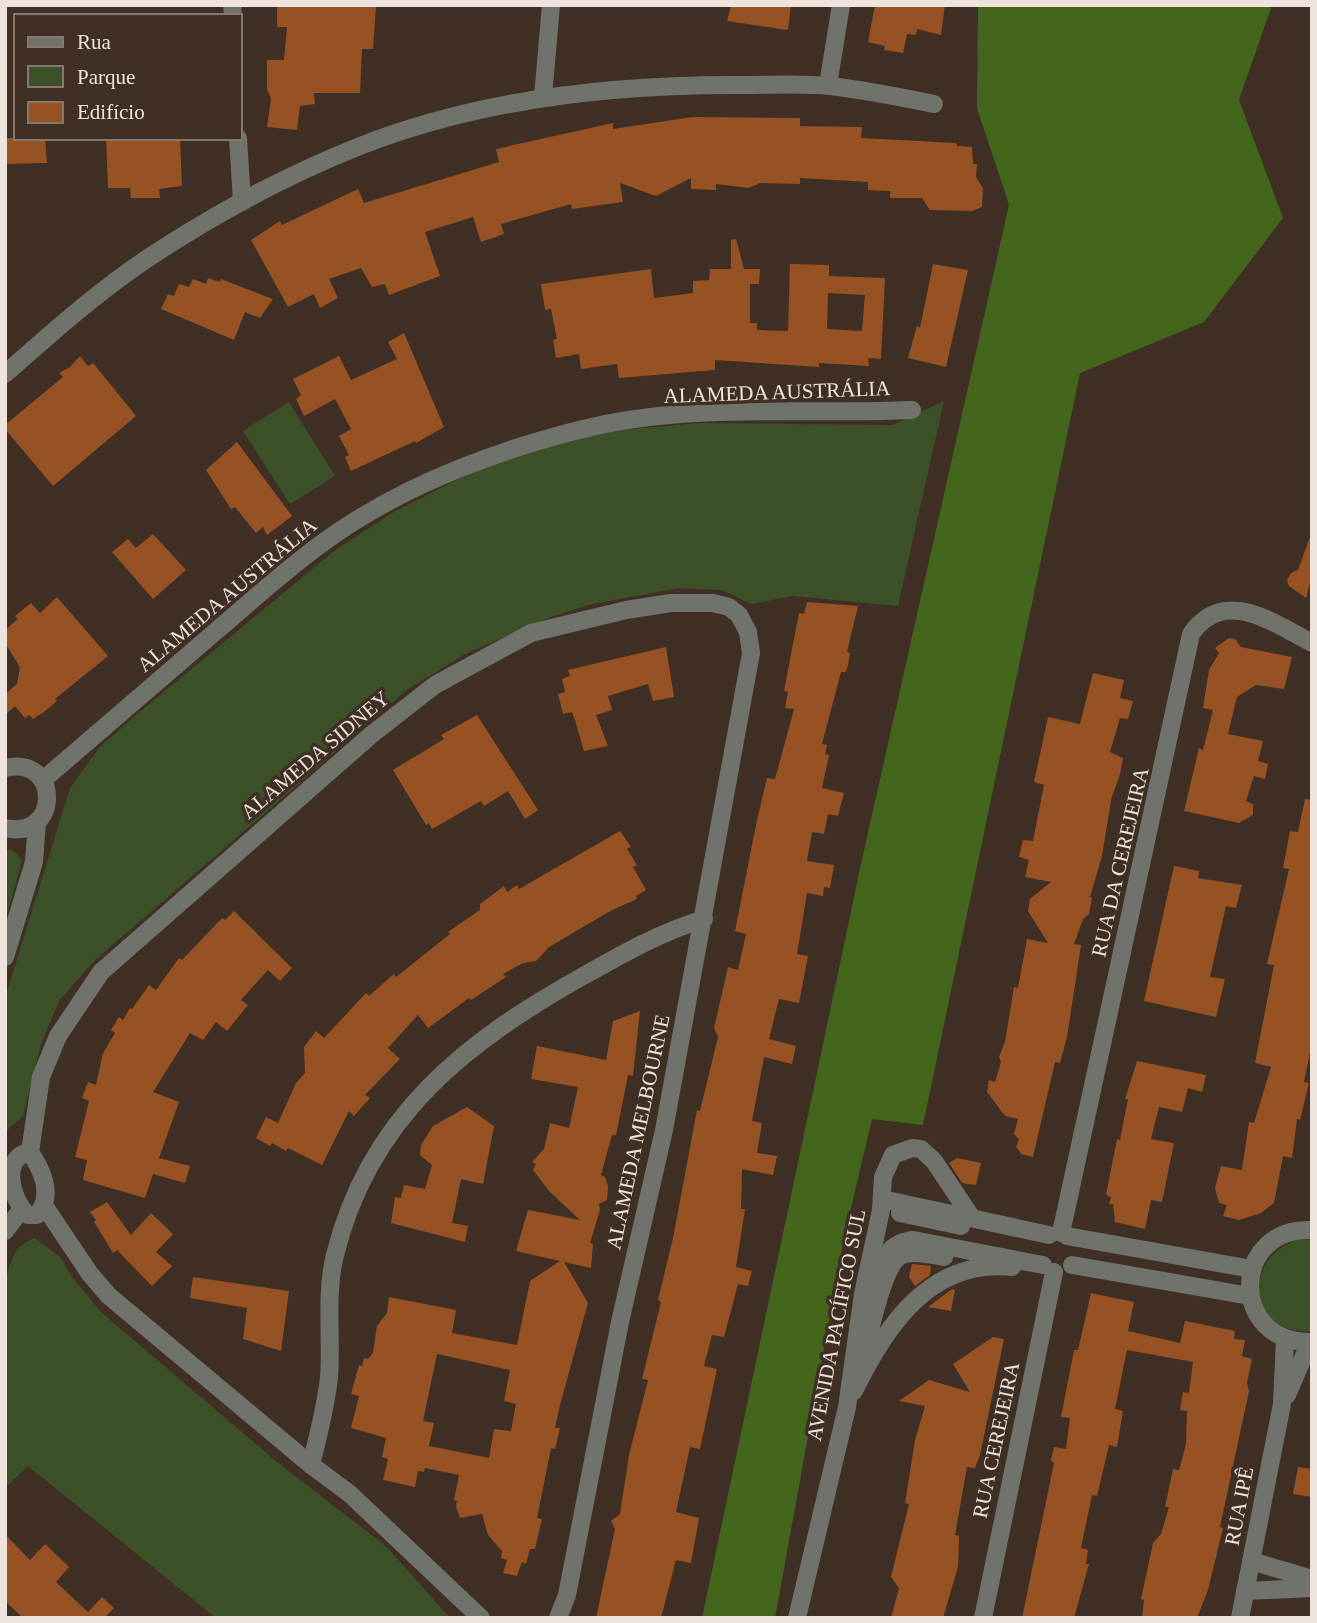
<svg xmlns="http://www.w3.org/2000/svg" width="1317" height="1623" font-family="Georgia,serif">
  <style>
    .green { fill: #3c5128 }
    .forest { fill: #43661c }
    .building { fill: #975223; fill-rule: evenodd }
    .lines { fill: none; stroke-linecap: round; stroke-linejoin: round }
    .minor { stroke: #70736b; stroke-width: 18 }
    .labels { text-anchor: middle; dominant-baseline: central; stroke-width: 7; stroke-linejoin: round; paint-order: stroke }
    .street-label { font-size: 21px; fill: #efe4dd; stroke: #402f25 }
  </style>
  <rect width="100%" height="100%" fill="#402f25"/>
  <g class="green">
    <polygon points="944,401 898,606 793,596 751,604 722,590 679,588 588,605 551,617 467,653 408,689 94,961 59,1001 41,1044 23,1116 5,1132 5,998 70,788 100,747 136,715 334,551 392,513 460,478 514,456 576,439 621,430 698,423 893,425"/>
    <polygon points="289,402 335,476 290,504 243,431"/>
    <polygon points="5,849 12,850 22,860 5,922"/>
    <path d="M 35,1238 L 61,1258 L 72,1277 L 102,1313 L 277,1462 L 387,1547 L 450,1618 L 216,1618 L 28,1466 L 5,1488 L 5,1282 C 11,1261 13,1246 35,1238 Z"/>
    <path d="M 1300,1239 L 1312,1240 L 1312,1331 C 1249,1336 1239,1257 1300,1239 Z"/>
  </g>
  <polygon class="forest" points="978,5 1272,5 1239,100 1283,218 1204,322 1080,373 923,1125 872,1119 845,1233 775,1618 702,1618 861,864 1009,205 977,108"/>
  <g class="building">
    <polygon points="277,5 376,7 373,49 362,49 360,93 314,93 315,104 300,106 297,130 267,127 271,99 267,89 267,60 284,60 287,27 277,27"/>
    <polygon points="731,5 791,5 788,30 727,21"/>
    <polygon points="875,5 945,5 941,35 917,29 916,35 907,34 903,53 884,50 885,46 868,42"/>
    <polygon points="692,117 800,118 800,126 862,127 861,138 956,143 957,146 972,147 973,164 977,164 976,177 983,188 982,207 972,211 930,210 922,198 890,198 890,191 868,190 868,182 800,178 800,184 760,183 749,188 716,184 716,190 691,189 691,178 656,196 620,183 623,202 572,209 571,204 501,224 504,234 481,242 473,217 425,232 440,276 389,295 385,284 372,287 361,268 329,279 338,298 320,308 314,294 288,307 251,240 280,221 282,225 358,189 364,203 499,162 496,149 613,123 613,129"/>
    <polygon points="5,138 45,138 47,163 5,164"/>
    <polygon points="106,138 180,138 182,186 159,189 160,198 131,198 130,188 108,188"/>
    <path d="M 736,239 L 744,269 L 760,269 L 759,284 L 750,284 L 750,323 L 757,323 L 757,330 L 788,331 L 790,264 L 829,265 L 829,276 L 885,278 L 881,359 L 868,358 L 869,366 L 819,363 L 819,367 L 715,360 L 715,370 L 619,378 L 617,364 L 581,369 L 579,354 L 556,358 L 553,340 L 557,339 L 551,309 L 545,310 L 541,284 L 651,269 L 654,298 L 693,293 L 693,281 L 709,280 L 710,269 L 731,269 L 731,240 ZM 828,293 L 865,295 L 862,331 L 827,329 Z"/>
    <polygon points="933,264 968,270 946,367 908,358 917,326 920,328"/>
    <polygon points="208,278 220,282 221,279 273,299 260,318 245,312 234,340 161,309 168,294 174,296 179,284 189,287 193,279 206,284"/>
    <polygon points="404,333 444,427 416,443 415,441 351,471 345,457 349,455 339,436 351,429 335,399 304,416 296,399 301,395 293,379 339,356 351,380 397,359 388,342"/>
    <polygon points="80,356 88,366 93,363 136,416 53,486 5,429 5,425 63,377 59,373 70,367"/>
    <polygon points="237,442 292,516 267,535 263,527 256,533 235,507 231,509 206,470"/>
    <polygon points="153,534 186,570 153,599 112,552 128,539 136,548"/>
    <polygon points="1310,537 1312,576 1306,598 1289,586 1287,580 1291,573 1298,570"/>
    <polygon points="57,597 108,656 55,699 57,701 44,712 33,719 29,715 25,718 15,706 5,715 5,694 17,684 20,667 5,643 5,630 18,619 15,616 31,603 40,613"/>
    <polygon points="807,602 858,606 847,652 850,653 848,665 846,672 841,672 822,744 827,745 825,754 829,755 822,788 844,793 838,816 828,814 824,834 812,832 807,861 834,865 830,888 824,887 823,896 807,893 797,954 808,956 799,1003 779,999 769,1039 796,1046 792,1064 764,1057 752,1121 762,1123 757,1153 777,1156 773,1175 742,1169 741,1209 745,1209 736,1267 752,1271 748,1286 738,1284 724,1337 712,1335 704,1366 717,1369 700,1449 690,1447 676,1512 699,1518 691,1563 676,1560 661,1618 596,1618 615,1529 611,1521 620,1514 629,1455 648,1380 642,1379 661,1302 658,1300 673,1238 697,1110 700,1111 718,1037 714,1028 728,967 738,970 746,934 735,931 757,820 767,778 775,779 794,709 785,708 788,692 784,691 799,613 804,614"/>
    <polygon points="1229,638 1235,639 1241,647 1292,657 1284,689 1256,685 1237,697 1228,734 1263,741 1258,761 1268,764 1265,779 1254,776 1246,801 1253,804 1253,815 1239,823 1184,811 1199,748 1203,750 1213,710 1203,708 1209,670 1219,653 1215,648"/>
    <polygon points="666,647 674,697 653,701 648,684 608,696 612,710 596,715 608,746 584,751 575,720 572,712 563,714 558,694 565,692 562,679 570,676 568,670"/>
    <polygon points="1093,673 1124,680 1120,698 1133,701 1128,719 1120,718 1110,752 1123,758 1120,774 1111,800 1102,856 1090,897 1092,898 1089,914 1083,919 1074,944 1081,945 1067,1037 1060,1063 1055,1062 1033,1157 1021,1154 1016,1147 1019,1139 1014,1134 1018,1119 1005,1116 987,1092 989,1080 995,1082 1001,1062 999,1057 1005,1042 1014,987 1018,988 1027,939 1048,943 1028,911 1030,899 1051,882 1025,877 1029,860 1019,857 1023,840 1033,841 1044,785 1034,782 1048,717 1080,724"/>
    <polygon points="477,715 538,810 525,819 508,791 484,806 481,801 432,829 429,823 426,825 393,770 444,739 441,735"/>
    <polygon points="1305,799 1312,800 1312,1043 1304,1082 1309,1083 1300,1120 1297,1119 1292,1158 1283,1156 1274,1203 1261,1213 1239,1220 1223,1216 1227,1205 1219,1203 1215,1188 1221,1166 1242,1170 1249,1122 1254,1123 1271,1067 1255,1063 1274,965 1267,964 1289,869 1283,868 1290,831 1298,832"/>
    <polygon points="620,831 631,847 627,849 637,865 633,867 646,890 636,896 637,899 612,910 549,947 536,961 523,963 503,974 506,977 471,1000 469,998 428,1028 418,1015 388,1048 400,1059 365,1095 370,1098 354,1116 349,1111 322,1165 288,1148 286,1151 272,1143 270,1146 256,1138 266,1117 278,1123 296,1083 305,1073 304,1047 316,1031 324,1038 366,993 369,996 394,974 396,977 450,934 448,932 480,910 480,904 504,886 507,892 517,885 519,889"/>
    <polygon points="1174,866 1199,871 1198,878 1242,885 1236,908 1226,906 1210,977 1225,979 1216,1017 1144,1001"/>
    <polygon points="234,911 292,968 280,981 268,970 241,1000 248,1005 227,1031 216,1022 203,1040 190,1033 153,1092 179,1102 159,1158 190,1166 185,1183 153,1174 145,1198 83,1180 87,1160 75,1157 89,1101 82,1098 88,1082 96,1085 103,1053 115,1033 111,1030 119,1017 123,1020 130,1008 132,1009 149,985 156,990 179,958 182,960 222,918 225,920"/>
    <path d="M 640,1011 L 633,1076 L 628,1075 L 616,1135 L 612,1135 L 601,1175 L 605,1177 L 608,1186 L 607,1200 L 599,1204 L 600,1210 L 590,1243 L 593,1244 L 591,1268 L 564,1262 L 588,1303 L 560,1405 L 555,1428 L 560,1428 L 555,1449 L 551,1448 L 537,1518 L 542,1519 L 535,1549 L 530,1549 L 526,1564 L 522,1562 L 517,1576 L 503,1573 L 507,1560 L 501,1558 L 502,1551 L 488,1535 L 482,1514 L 460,1518 L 456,1507 L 457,1501 L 454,1500 L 459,1475 L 425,1468 L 424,1472 L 418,1471 L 415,1487 L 383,1480 L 388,1459 L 382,1457 L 386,1438 L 351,1428 L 359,1396 L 351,1394 L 359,1365 L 362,1366 L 364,1358 L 368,1359 L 373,1353 L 377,1326 L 387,1313 L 389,1297 L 456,1310 L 452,1333 L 517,1345 L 530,1281 L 560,1261 L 516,1251 L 528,1210 L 580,1220 L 549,1191 L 533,1170 L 536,1164 L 532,1162 L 544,1149 L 550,1123 L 569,1128 L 578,1087 L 531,1079 L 537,1046 L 606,1060 L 613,1021 ZM 437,1354 L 510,1370 L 504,1401 L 516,1404 L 511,1431 L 494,1429 L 489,1458 L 429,1446 L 434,1423 L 423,1421 Z"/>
    <polygon points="1137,1061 1206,1075 1202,1092 1188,1088 1182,1112 1159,1107 1151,1139 1174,1143 1162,1202 1151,1200 1145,1229 1115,1222 1113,1204 1109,1204 1111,1197 1106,1195 1117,1139 1120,1140 1128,1099 1125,1099"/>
    <polygon points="467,1107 494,1126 483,1184 461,1179 452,1223 468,1226 465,1242 391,1223 395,1197 401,1198 404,1185 425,1189 432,1165 420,1155 421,1145 433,1126"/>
    <polygon points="957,1158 981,1163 976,1185 962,1183 949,1163"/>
    <polygon points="107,1202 131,1235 151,1213 173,1234 156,1252 172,1266 152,1286 117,1250 113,1253 94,1222 96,1220 90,1212"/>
    <polygon points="912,1264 931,1266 930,1275 915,1286 909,1277"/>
    <polygon points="193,1277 289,1291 281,1351 243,1339 247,1308 190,1298"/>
    <polygon points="952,1289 955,1290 951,1311 928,1307"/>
    <polygon points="1091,1293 1134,1302 1128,1331 1180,1343 1185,1321 1235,1331 1234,1339 1245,1340 1242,1356 1252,1359 1247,1383 1249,1391 1220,1527 1223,1528 1208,1590 1197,1618 1142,1618 1144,1600 1141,1599 1153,1543 1161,1534 1169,1507 1165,1507 1173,1469 1179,1470 1186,1444 1187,1411 1180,1410 1183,1392 1189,1393 1193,1362 1127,1350 1115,1409 1123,1411 1117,1447 1109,1445 1097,1496 1092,1495 1081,1548 1088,1550 1086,1564 1089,1564 1074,1618 1022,1618 1054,1463 1051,1460 1054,1447 1066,1449 1070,1418 1061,1417 1074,1350 1078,1350"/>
    <polygon points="993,1337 1004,1339 980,1455 975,1468 967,1467 955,1535 959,1536 958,1567 943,1618 891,1618 899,1588 891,1577 909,1504 905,1503 915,1440 925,1406 899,1401 929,1380 970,1392 953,1364"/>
    <polygon points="1298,1467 1312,1469 1312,1497 1293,1494"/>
    <polygon points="5,1534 30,1560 45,1544 69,1567 56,1582 88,1612 102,1597 114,1608 104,1618 23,1618 5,1601"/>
  </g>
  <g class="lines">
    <g class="minor">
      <polyline points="232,5 233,16"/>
      <polyline points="828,85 841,5"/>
      <polyline points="543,97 551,5"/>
      <polyline points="238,138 242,202"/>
      <path d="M 5,374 C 55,330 106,284 162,249 C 224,209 292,173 360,146 C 482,98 615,84 745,85 C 773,85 802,83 830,86 C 865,90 900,97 934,104"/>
      <path d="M 5,768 C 61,754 61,841 5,828"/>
      <path d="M 43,780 C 100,731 158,681 215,632 C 255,598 294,562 338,532 C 413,481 508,446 596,426 C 698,403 808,415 912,410"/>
      <polyline points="5,957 34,862 37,821"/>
      <polyline points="30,1152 41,1077 58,1036 101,972 371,735 435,685 531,633 626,610 671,603 713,603 729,607 739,615 748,632 751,653 664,1130 620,1322 567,1595 558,1618"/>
      <path d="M 30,1152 C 42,1170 54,1196 37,1215 L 28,1215 C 11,1200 0,1157 30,1152 Z"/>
      <polyline points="882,1199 1049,1235"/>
      <polyline points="45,1207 90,1274 109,1296 311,1465 350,1494 481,1618"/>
      <polyline points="900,1213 961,1226"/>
      <path d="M 1312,1230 C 1231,1226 1228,1344 1312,1342"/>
      <polyline points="5,1231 21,1210"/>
      <path d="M 1061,1233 L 1191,634 C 1224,586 1273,623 1312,643"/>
      <polyline points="1067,1236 1252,1269"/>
      <polyline points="1072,1265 1250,1296"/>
      <path d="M 876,1281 C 881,1259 889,1243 913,1240 L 1043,1265"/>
      <path d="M 862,1361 C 869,1338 882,1267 900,1256 C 911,1249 932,1255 944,1257"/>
      <path d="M 854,1391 C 885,1327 930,1258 1012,1267"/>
      <polyline points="1287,1395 1310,1342"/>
      <path d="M 311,1465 C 318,1436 326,1407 329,1377 C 332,1337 325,1295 335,1255 C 369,1117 466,1041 585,975 C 624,953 661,932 704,919"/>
      <polyline points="1251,1561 1312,1579"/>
      <polyline points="1245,1591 1312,1588"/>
      <polyline points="797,1618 847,1407 863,1294 881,1210 883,1177 893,1155 912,1148 921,1149 934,1161 972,1218"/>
      <polyline points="983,1618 1054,1272"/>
      <polyline points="1240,1618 1282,1404 1285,1339"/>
    </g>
  </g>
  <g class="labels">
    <g class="street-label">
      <text transform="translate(777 392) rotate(-2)">ALAMEDA AUSTRÁLIA</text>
      <text transform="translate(227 595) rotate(-40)">ALAMEDA AUSTRÁLIA</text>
      <text transform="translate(315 755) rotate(-40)">ALAMEDA SIDNEY</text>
      <text transform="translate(1120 862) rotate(-77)">RUA DA CEREJEIRA</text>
      <text transform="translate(638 1132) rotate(-78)">ALAMEDA MELBOURNE</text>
      <text transform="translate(836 1325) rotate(-79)">AVENIDA PACÍFICO SUL</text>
      <text transform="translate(996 1440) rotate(-78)">RUA CEREJEIRA</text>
      <text transform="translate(1239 1506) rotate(-79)">RUA IPÊ</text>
    </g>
  </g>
  <rect width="1317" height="1623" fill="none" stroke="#efe4dd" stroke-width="14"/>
  <rect x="14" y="14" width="228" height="126" fill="#402f25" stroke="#86776f" stroke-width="2"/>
  <rect x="28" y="37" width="35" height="10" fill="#70736b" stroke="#86776f" stroke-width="2"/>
  <text x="77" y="49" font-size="21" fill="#efe4dd">Rua</text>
  <rect x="28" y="66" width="35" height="21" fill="#3c5128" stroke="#86776f" stroke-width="2"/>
  <text x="77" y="84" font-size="21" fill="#efe4dd">Parque</text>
  <rect x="28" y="102" width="35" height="21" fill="#975223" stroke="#86776f" stroke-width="2"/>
  <text x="77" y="119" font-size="21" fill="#efe4dd">Edifício</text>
</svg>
